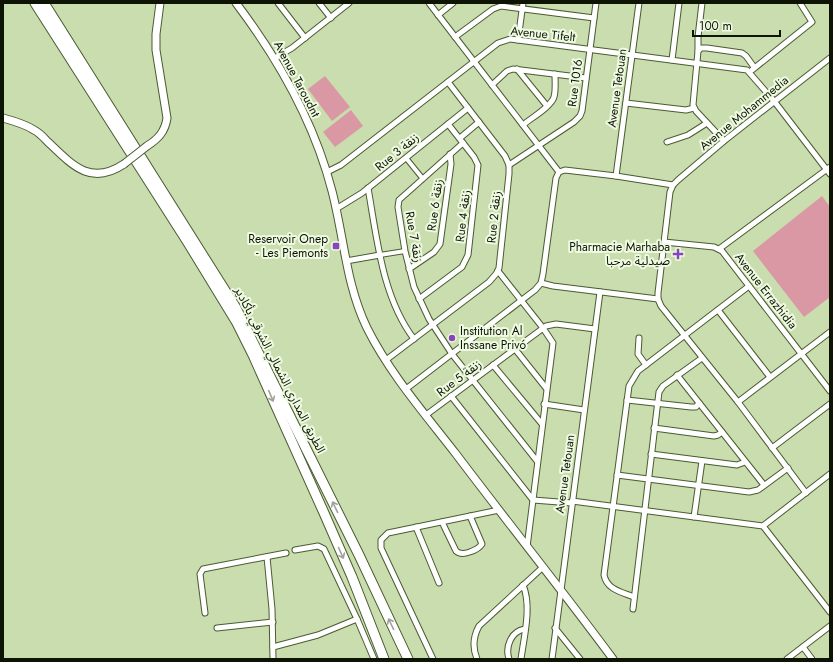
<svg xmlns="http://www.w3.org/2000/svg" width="833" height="662" font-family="Jost,'Noto Sans Arabic',sans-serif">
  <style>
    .park { fill: #da98a4 }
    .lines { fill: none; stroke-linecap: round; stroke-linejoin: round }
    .pedestrian-casing { stroke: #4a5b32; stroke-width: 6 }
    .minor-casing { stroke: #4a5b32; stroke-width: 7 }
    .tertiary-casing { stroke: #4a5b32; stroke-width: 9 }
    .trunk-casing { stroke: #4a5b32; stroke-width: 11 }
    .pedestrian { stroke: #fff; stroke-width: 4 }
    .minor { stroke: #fff; stroke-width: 5 }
    .tertiary { stroke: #fff; stroke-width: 7 }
    .trunk { stroke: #fff; stroke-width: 9 }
    .tertiary-bridge-casing { stroke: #4a5b32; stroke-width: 9; stroke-linecap: butt }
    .tertiary-bridge { stroke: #fff; stroke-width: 7 }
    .oneway { stroke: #9fa19b }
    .poi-dot { fill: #8747bc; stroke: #effae2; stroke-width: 1.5 }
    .labels { text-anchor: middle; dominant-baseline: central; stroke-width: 4; stroke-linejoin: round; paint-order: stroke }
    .street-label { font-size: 12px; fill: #0e1404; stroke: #effae2 }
    .poi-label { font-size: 12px; fill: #0e1404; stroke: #effae2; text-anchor: end }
  </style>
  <rect width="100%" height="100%" fill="#c9ddae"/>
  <g class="park">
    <polygon points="325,76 350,107 332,121 308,89"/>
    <polygon points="351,110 363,126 335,147 323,132"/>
    <polygon points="822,196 830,207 830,297 804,317 753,251"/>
  </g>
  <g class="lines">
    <defs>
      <g id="pedestrian">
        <polyline points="406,158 423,179"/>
        <polyline points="380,255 405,251"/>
      </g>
      <g id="minor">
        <polyline points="278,3 305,38"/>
        <polyline points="319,3 331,18"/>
        <polyline points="429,3 559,172"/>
        <polyline points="438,15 453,3"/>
        <polyline points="455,37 493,9 501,6 594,18"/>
        <polyline points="518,40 523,3"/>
        <polyline points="698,51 698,37 702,3"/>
        <polyline points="275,58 292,48 349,3"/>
        <polyline points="672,60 679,3"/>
        <polyline points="517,69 547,106"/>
        <polyline points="752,70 812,22 800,3"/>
        <polyline points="492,85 507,71 513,69 586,78"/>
        <polyline points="626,103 686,110 694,108"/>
        <path d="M 523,125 C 531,118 551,107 554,97 C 556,90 555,82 555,74"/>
        <polyline points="460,138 479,122"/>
        <polyline points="724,141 696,111 693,105 698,51 701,48 707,48 742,53 746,56 754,67"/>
        <polyline points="667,142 688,135 707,123"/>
        <polyline points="463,143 399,200 398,207 405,251 414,287 429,319 452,354 537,461"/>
        <polyline points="509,165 574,122 580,116 582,111 596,3"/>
        <polyline points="327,172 341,165 498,43 510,39 747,70 774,101 830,174"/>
        <polyline points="616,176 639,3"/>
        <path d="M 368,188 C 377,238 382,297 414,339"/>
        <polyline points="336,209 362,193 468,108"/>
        <polyline points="664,242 714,247 722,251 830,391"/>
        <polyline points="719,249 830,167"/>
        <polyline points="346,261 380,255"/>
        <polyline points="409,269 434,252 440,244 451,164 450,154"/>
        <polyline points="498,271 543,328 553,343 527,547"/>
        <polyline points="541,283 553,286 658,299"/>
        <polyline points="419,299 462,267 468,255 478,165 474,157 448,124"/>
        <polyline points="718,310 770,377"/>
        <polyline points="639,338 638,354 646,365"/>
        <polyline points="515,349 546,388"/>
        <polyline points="386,360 489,282 496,274 499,268 509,174 509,165 505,156 448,82"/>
        <polyline points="493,365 542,424"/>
        <polyline points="677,375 764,485"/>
        <polyline points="406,389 535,290 541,283 543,274 556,178 559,172 565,170 616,176 673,185"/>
        <polyline points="451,396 533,500 572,503"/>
        <polyline points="627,400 691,407 696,407 699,403"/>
        <polyline points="738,402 830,332"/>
        <polyline points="544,404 584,410"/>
        <polyline points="426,415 546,326 556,324 595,329"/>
        <polyline points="654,428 714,436 718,435 722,432"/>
        <polyline points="772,448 830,404"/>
        <polyline points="651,454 737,465 745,462"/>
        <polyline points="617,475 749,492 758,490 788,468"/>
        <polyline points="806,493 738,402 661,306 658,299 658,293 670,192 673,185 678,180 724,141 830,58"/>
        <polyline points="572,501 763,526 830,612"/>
        <polyline points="694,517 702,461"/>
        <path d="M 442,522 L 456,551 C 462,557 478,550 482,544 L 470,516"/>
        <polyline points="763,526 830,474"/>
        <polyline points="416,527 439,583"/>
        <polyline points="295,550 318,546 324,549 357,619 374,659"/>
        <polyline points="267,557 272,609 273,659"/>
        <path d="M 634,597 C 622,592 607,590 604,575 L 629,386 L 638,371 L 749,286"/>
        <polyline points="633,609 659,392 663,386 702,358"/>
        <polyline points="205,613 200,574 203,569 286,553"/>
        <polyline points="217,628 273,622"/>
        <polyline points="555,628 580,659"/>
        <polyline points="273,647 318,635 357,619"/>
        <polyline points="803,647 812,659"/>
        <polyline points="433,659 381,548 381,540 388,533 499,510"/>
        <path d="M 477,659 C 472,647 473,637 479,626 L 543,567"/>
        <path d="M 509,659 C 505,647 511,631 525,629"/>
        <path d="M 521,659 C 524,637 532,606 523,585"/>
        <polyline points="552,659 600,292"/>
        <polyline points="787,659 830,626"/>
      </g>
      <g id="tertiary">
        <path d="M 236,3 C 279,60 314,121 332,191 C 344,237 346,285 367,328 C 390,374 425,414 456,454 C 508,523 562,590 613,659"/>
        <path d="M 3,118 C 14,121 25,124 34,130 C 40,133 44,138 48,142 C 73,166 91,186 124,164"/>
        <path d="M 147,146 C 158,139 165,132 167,118 L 156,50 L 156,34 L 160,3"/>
      </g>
      <g id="trunk">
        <polyline points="35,3 187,241 237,323 253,355 324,513 352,577 384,659"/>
        <polyline points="44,3 236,308 359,555 408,659"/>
      </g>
    </defs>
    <use href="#pedestrian" class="pedestrian-casing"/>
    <use href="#minor" class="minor-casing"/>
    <use href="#tertiary" class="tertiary-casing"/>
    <use href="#trunk" class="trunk-casing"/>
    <use href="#pedestrian" class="pedestrian"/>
    <use href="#minor" class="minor"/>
    <use href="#tertiary" class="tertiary"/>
    <use href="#trunk" class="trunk"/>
    <defs>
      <polyline id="tertiary-bridge" points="124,164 147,146"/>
    </defs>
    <use href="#tertiary-bridge" class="tertiary-bridge-casing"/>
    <use href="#tertiary-bridge" class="tertiary-bridge"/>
  </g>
  <defs><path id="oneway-shaft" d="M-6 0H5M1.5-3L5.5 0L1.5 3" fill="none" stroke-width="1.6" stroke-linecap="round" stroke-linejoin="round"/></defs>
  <g class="oneway">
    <use href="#oneway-shaft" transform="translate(271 396) rotate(67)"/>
    <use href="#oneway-shaft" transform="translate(335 507) rotate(-116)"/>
    <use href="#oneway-shaft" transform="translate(341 553) rotate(66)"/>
    <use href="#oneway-shaft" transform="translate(391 624) rotate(-116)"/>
  </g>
  <g class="poi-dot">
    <rect x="332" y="242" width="8" height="8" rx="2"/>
    <path d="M676 248h4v4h4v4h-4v4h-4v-4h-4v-4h4z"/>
    <circle cx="452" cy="338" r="4"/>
  </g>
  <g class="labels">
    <g class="street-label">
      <text transform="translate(543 34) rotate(6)">Avenue Tifelt</text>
      <text transform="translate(297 79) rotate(62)">Avenue Taroudnt</text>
      <text transform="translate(575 83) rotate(-82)">Rue 1016</text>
      <text transform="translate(617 88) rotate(-82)">Avenue Tetouan</text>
      <text transform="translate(744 113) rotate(-39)">Avenue Mohammedia</text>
      <text transform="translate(397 152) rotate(-39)">Rue 3 زنقة</text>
      <text transform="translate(435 205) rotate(-82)">Rue 6 زنقة</text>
      <text transform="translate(463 216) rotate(-83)">Rue 4 زنقة</text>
      <text transform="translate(494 217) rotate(-84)">Rue 2 زنقة</text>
      <text transform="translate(414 237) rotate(80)">Rue 7 زنقة</text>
      <text transform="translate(766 291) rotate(52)">Avenue Errazhidia</text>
      <text transform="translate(280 370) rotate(63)">الطريق المداري الشمالي الشرقي بأكادير</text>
      <text transform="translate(459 378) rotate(-37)">Rue 5 زنقة</text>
      <text transform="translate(565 474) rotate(-82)">Avenue Tetouan</text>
    </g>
    <g class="poi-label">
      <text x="328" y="239">Reservoir Onep<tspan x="328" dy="14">- Les Piemonts</tspan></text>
      <text x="670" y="247">Pharmacie Marhaba<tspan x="670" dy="14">صيدلية مرحبا</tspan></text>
      <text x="460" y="331" text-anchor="start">Institution Al<tspan x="460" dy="14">Inssane Privó</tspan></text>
    </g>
  </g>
  <rect width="833" height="662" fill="none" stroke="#0e1404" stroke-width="8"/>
  <path d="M693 30v6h87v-6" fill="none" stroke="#0e1404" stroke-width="2"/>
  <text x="699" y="30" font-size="12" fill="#0e1404" stroke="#effae2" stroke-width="3" paint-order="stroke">100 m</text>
</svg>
